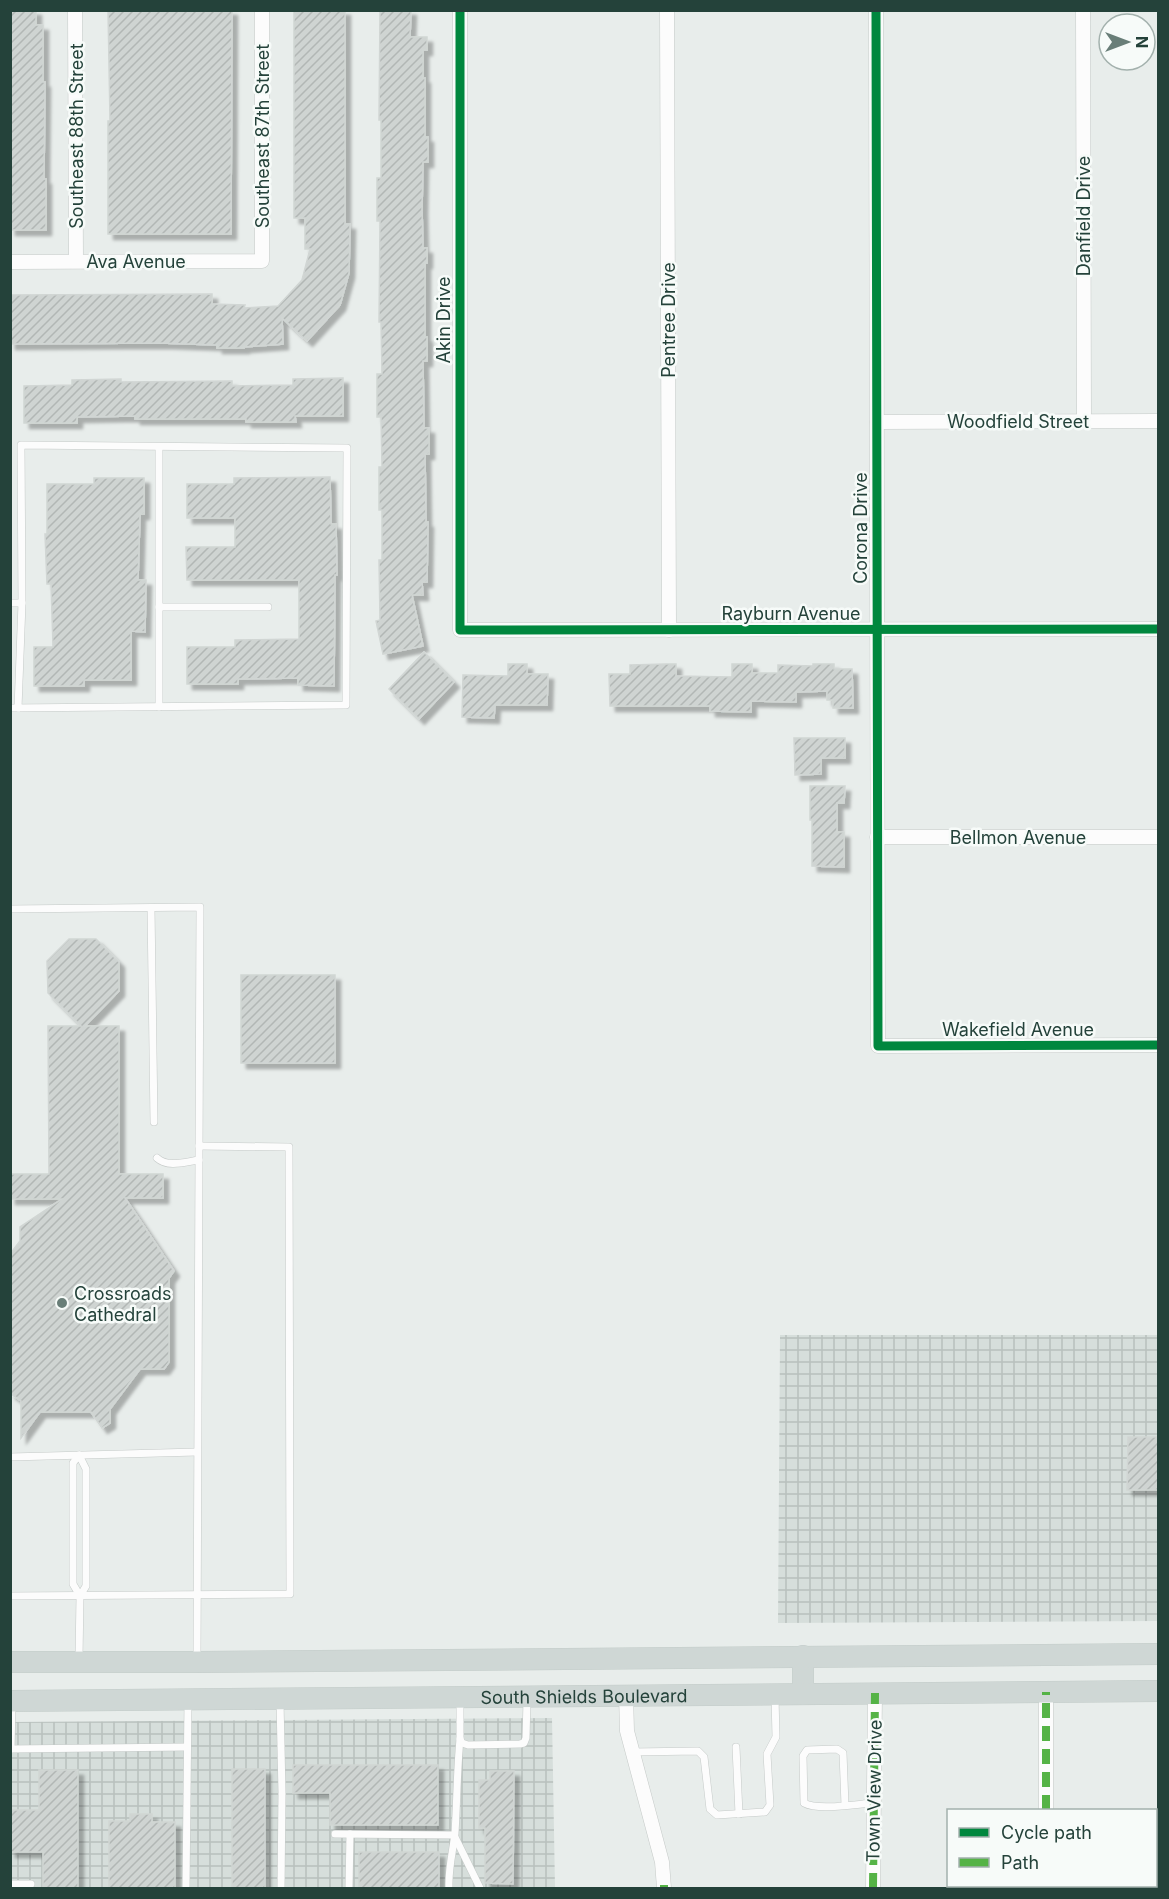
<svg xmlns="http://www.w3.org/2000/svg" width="1169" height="1899" font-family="Inter,sans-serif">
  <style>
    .industrial { fill: url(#industrial-grid) }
    .building { fill: url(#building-hatch); stroke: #d1d6d4; stroke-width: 1.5; filter: url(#shadow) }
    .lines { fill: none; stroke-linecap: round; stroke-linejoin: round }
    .service-casing { stroke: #c5cac8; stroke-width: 8 }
    .minor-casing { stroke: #c5cac8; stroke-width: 15 }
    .primary-casing { stroke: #c3ccc9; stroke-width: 22 }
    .service { stroke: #fcfcfc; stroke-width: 7 }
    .minor { stroke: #fcfcfc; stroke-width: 14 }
    .primary { stroke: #cfd7d5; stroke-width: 21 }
    .quiet { stroke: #55b346; stroke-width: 8; stroke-dasharray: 15 8; stroke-linecap: butt }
    .cycleway-casing { stroke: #f7fbf9; stroke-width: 13 }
    .cycleway { stroke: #00873e; stroke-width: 9 }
    .poi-dot { fill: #697e78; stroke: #f7fbf9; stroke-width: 2 }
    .labels { text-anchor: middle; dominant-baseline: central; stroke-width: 5; stroke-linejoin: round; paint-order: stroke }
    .street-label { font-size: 18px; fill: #24423a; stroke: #f7fbf9 }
    .poi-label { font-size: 18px; fill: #24423a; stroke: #f7fbf9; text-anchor: start }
  </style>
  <defs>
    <pattern id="industrial-grid" width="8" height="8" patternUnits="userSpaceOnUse" patternTransform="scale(1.5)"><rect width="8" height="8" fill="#d6dedb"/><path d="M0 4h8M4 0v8" fill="none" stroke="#b8c0bd"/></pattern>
    <pattern id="building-hatch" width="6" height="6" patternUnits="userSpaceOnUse" patternTransform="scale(1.5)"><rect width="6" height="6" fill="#cfd4d2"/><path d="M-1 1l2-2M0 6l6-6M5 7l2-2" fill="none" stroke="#b2b7b5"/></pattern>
    <filter id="shadow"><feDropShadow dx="5.5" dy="5.5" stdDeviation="1.5" flood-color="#0004"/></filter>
  </defs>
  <rect width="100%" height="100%" fill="#e8edeb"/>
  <g class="industrial">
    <polygon points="780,1335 1158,1335 1158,1621 778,1623"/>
    <polygon points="552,1718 555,1888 11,1888 10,1722"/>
  </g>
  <g class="building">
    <polygon points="10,10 36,10 36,25 43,25 43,82 45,82 44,179 46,179 46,230 10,230"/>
    <polygon points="108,10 232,10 231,234 108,234 108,121 110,121"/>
    <polygon points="294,10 345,10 345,224 350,224 349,273 340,305 307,341 282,318 283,344 244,347 244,348 217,348 217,345 160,343 10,344 10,295 212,294 212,304 245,305 244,308 278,306 302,280 310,249 305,249 305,218 294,218"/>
    <polygon points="380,10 411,10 410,37 427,37 427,50 423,50 423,78 425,78 425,137 428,137 428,162 423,162 422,209 423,248 427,248 427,263 425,263 425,337 427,337 427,361 423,361 424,428 429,428 429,454 425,454 426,522 428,522 427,582 422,582 423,595 412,595 423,646 383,654 376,621 380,620 379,560 382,560 382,510 379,510 379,467 382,467 381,417 377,417 377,374 382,374 381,322 379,322 380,221 377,221 377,178 381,178 381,120 379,120"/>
    <polygon points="343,378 343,416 295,416 296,422 246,422 246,419 135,419 135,416 77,417 77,423 24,423 24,386 72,385 72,380 121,379 121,382 232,381 232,386 293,385 293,379"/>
    <polygon points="330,477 331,524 336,524 337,575 335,575 334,686 298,685 298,678 238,679 238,684 187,684 187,647 235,647 235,640 299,639 299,580 187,580 186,547 235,547 235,518 187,518 187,484 234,484 234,478"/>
    <polygon points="94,478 144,478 144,514 140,514 138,580 146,580 145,632 131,631 131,680 84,680 84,686 34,686 34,647 53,647 51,584 47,584 45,534 47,534 47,484 94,484"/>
    <polygon points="424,652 454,682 419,719 389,689"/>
    <polygon points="508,664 527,664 527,674 548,674 547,705 495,705 494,718 462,717 463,675 508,676"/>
    <polygon points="666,664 676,664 676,676 732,677 732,664 752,664 752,673 778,673 778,665 813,666 813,664 834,664 834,669 852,669 853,708 833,708 833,700 827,700 827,691 796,692 796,702 751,701 751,712 710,711 710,706 610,706 609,674 630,674 630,665"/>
    <polygon points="794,738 845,738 845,758 821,758 821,774 795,775"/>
    <polygon points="810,786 845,786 844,803 837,803 837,832 844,832 844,867 812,866 812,820 810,820"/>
    <polygon points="69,939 96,939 119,962 119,991 85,1026 119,1026 119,1174 163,1174 163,1198 125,1198 174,1271 169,1278 169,1362 164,1369 140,1369 110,1409 110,1423 102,1428 91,1412 40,1412 21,1438 21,1401 10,1393 10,1254 20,1241 20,1227 62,1199 10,1199 10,1174 49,1174 48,1026 81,1026 48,993 47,961"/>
    <rect x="241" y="975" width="94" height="88"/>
    <polygon points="1128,1437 1158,1437 1158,1490 1127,1490"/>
    <polygon points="293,1765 438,1765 438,1825 330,1825 330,1793 293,1793"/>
    <rect x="232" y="1769" width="33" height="119"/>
    <polygon points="39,1770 78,1770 78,1888 43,1888 43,1852 10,1852 10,1810 39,1810"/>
    <polygon points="490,1771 514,1771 513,1884 485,1883 485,1828 479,1828 479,1780 490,1780"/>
    <polygon points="130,1814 152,1814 152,1822 175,1822 175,1888 109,1888 109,1821 130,1821"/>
    <rect x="359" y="1852" width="80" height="36"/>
  </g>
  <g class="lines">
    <defs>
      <g id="service">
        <polyline points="10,603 22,603 21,445 347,448 346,705 10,708"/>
        <polyline points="159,607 268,607"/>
        <polyline points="159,707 159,447"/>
        <polyline points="18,708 22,603"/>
        <polyline points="151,908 154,1122"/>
        <polyline points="10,909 200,907 197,1659"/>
        <path d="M 157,1158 C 168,1168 185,1162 199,1160"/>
        <polyline points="10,1457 197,1452"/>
        <polyline points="10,1596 290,1594 289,1147 199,1146"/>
        <polyline points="79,1658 80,1596 86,1586 86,1469 79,1455 73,1463 73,1584 80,1596"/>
        <polyline points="460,1699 460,1739 462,1743 468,1745 520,1744 524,1743 526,1738 527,1700"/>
        <polyline points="280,1701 282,1793 281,1888"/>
        <polyline points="736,1747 739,1814"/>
        <polyline points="10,1749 187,1747"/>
        <polyline points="11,1749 12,1703"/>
        <polyline points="633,1752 698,1751 704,1757 710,1809 717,1815 765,1812 770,1805 767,1754 776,1737 775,1697"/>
        <path d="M 845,1805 L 843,1753 L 837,1749 L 807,1750 L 803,1756 L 804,1803 C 818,1811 857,1804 874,1803"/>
        <polyline points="335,1834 454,1835"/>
        <polyline points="454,1835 480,1888"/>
        <polyline points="10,1884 31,1884"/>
        <polyline points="186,1888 188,1702"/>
        <polyline points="349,1888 350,1834"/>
        <path d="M 449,1888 C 448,1869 453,1851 455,1833 C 457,1801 457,1770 460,1739"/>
      </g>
      <g id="minor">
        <polyline points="75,10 76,261"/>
        <polyline points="460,10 460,630 1158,629"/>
        <polyline points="667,10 669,630"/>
        <polyline points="876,10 878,1046 1158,1045"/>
        <polyline points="1083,10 1084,421"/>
        <polyline points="10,262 262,261 262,10"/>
        <polyline points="877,422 1158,421"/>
        <polyline points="877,837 1158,837"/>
        <polyline points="626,1695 627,1731 662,1862 664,1888"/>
        <polyline points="1046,1810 1046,1692"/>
        <polyline points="1046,1886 1046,1888"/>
        <polyline points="873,1888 875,1693"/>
      </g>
      <g id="primary">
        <polyline points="803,1656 803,1694"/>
        <polyline points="10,1662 197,1662 1158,1654"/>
        <path id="s1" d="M 10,1701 L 1158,1691"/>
      </g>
    </defs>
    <use href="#service" class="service-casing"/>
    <use href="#minor" class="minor-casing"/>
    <use href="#primary" class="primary-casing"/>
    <use href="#service" class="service"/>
    <use href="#minor" class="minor"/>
    <use href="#primary" class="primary"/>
    <g class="quiet">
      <polyline points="1046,1810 1046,1692"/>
      <polyline points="664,1885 664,1888"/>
      <polyline points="1046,1886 1046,1888"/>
      <polyline points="873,1888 875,1693"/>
    </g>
    <defs>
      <g id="cycleway">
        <polyline points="460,10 460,630 1158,629"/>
        <polyline points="876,10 878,1046 1158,1045"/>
      </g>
    </defs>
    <use href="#cycleway" class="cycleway-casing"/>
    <use href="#cycleway" class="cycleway"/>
  </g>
  <circle class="poi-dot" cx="62" cy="1303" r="6"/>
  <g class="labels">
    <g class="street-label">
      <text transform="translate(76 136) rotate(-90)">Southeast 88th Street</text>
      <text transform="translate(262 136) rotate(-90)">Southeast 87th Street</text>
      <text transform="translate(1083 216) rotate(-90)">Danfield Drive</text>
      <text x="136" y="261">Ava Avenue</text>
      <text transform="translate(443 320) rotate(-90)">Akin Drive</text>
      <text transform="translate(668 320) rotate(-90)">Pentree Drive</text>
      <text x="1018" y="421">Woodfield Street</text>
      <text transform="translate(860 528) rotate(-90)">Corona Drive</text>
      <text x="791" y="613">Rayburn Avenue</text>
      <text x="1018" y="837">Bellmon Avenue</text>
      <text x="1018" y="1029">Wakefield Avenue</text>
      <text stroke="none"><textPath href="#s1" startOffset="574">South Shields Boulevard</textPath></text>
      <text transform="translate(874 1791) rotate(-89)">Town View Drive</text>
    </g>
    <g class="poi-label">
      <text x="74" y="1293">Crossroads<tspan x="74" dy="21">Cathedral</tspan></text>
    </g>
  </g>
  <rect width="1169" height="1899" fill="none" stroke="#24423a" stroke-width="24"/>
  <rect x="947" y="1809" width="210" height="78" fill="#f7fbf9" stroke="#a3b1ad" stroke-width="1.5"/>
  <rect x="959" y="1828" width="30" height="9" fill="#00873e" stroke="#a3b1ad" stroke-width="1.5"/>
  <text x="1001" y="1839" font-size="18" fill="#24423a">Cycle path</text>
  <rect x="959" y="1858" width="30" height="9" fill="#55b346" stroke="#a3b1ad" stroke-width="1.5"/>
  <text x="1001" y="1869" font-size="18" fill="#24423a">Path</text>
  <g transform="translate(1127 42) rotate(90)"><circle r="28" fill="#f7fbf9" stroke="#a3b1ad" stroke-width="1.5"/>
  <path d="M0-4.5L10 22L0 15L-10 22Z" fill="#697e78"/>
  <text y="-9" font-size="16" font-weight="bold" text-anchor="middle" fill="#24423a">N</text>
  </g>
</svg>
